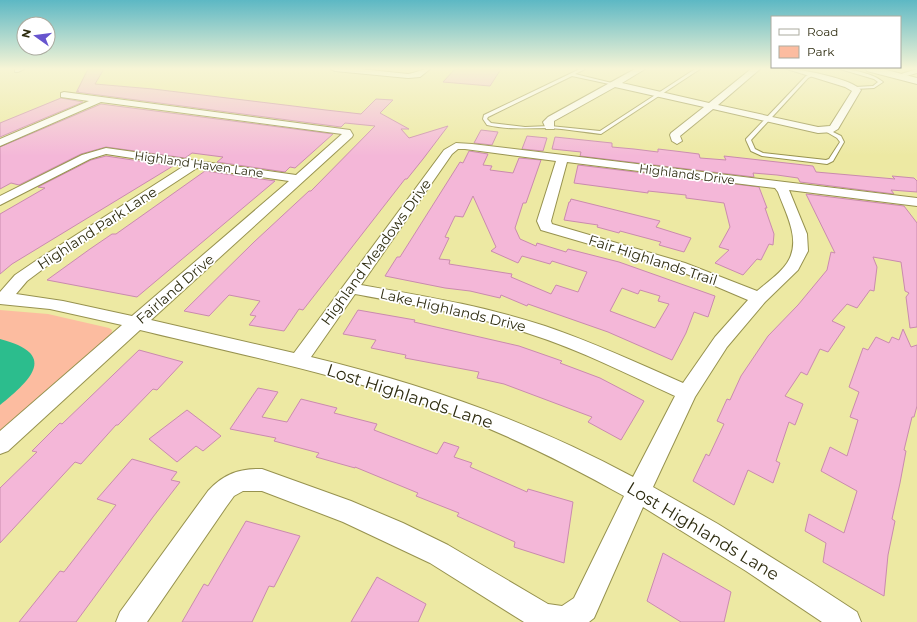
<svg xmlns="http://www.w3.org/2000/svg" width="917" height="622" font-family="Montserrat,sans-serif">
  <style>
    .green { fill: #fcbca0 }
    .water { fill: #2cbd8d }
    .building { fill: #f4b7d8; stroke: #ca8bae; fill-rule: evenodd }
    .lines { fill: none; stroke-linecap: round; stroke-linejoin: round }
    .lane-casing { stroke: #97924f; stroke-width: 2 }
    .street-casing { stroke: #97924f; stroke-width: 2 }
    .secondary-casing { stroke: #97924f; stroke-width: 2 }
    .lane { fill: #fff; fill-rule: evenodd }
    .street { fill: #fff; fill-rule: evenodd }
    .secondary { fill: #fff; fill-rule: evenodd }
    .labels { text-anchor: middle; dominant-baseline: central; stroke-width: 3.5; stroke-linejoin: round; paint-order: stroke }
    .far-street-label { font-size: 12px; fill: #2e2c10; stroke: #fff }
    .street-label { font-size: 14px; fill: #2e2c10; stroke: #fff }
    .near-street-label { font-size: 17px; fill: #2e2c10; stroke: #fff }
  </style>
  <rect width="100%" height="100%" fill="#ede9a3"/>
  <polygon class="green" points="0,310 48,314 109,328 112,330 111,336 0,434"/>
  <path class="water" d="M 0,339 C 58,354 32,379 0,405 Z"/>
  <g class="building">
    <polygon points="88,69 104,69 95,84 153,89 326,110 361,114 376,99 393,100 380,113 409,129 401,129 409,138 448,126 423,159 407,179 405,179 303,310 299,309 284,331 249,325 256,316 250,315 260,301 229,295 209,316 184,311 254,242 309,191 311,191 375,126 345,123 341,127 76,92 79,91 77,91"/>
    <polygon points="455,69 501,69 490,86 443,82"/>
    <polygon points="61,98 83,102 0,137 0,123"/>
    <polygon points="101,104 333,134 295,168 290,167 285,172 217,162 223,157 192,153 185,158 106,147 81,154 19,185 11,183 0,189 0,147"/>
    <polygon points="481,130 498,132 492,145 474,143"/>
    <polygon points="527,136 547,138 543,151 522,149"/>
    <polygon points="555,137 612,143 612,147 634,149 658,152 658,149 675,151 699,154 700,158 726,160 724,156 813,166 816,172 895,179 892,176 914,178 917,181 917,192 891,190 894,194 800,182 798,178 777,175 753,173 754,177 580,156 581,152 552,149"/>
    <path d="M 469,151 L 488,154 L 483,165 L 492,166 L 490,170 L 513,173 L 519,158 L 541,160 L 526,203 L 523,203 L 515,228 L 520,239 L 536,246 L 537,243 L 566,252 L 568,249 L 619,262 L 715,296 L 708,317 L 694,312 L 686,333 L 672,360 L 608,332 L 528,304 L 527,306 L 501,295 L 500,298 L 470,291 L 445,288 L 385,276 L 397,257 L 400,257 L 460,162 L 463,163 ZM 473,196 L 496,247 L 491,251 L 518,263 L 522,256 L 550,264 L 552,261 L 587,272 L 578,292 L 556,285 L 551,294 L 511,277 L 512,274 L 449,264 L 450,260 L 439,259 L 449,238 L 445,237 L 455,216 L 463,217 ZM 622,288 L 638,294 L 640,290 L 660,296 L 658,301 L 669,304 L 655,328 L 610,311 Z"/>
    <polygon points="106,156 173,166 12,264 0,274 0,214 45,188 38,187 91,160"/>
    <polygon points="578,165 759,187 767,208 765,208 774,234 773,245 769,244 761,260 757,259 743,275 715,263 729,250 719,247 730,227 724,203 686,198 686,195 648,191 648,193 574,183"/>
    <polygon points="205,171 275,181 137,297 47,280 90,249 112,234 116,234"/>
    <polygon points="806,194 904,206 917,223 917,327 910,328 906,297 909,293 905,291 901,262 873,257 877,267 874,291 870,290 857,308 847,304 832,321 845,327 828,352 820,349 807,375 801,372 785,396 803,404 795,425 789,422 776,461 780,463 773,483 748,470 734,505 693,481 706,454 709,456 724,424 717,421 727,399 730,400 741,376 768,336 798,305 827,270 831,252 835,253"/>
    <polygon points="571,199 660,221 656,227 691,238 684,252 659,245 661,242 620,231 619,233 597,227 598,225 564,220 569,202 570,202"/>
    <polygon points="358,310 415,320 414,322 519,346 562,361 560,363 600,378 644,401 621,440 588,422 592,417 504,384 477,378 479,372 405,358 406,355 371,348 376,340 343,334"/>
    <polygon points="903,329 911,347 917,345 917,406 914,417 912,417 904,450 906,451 900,483 892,519 895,521 888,555 884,596 823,562 826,543 805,531 809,514 844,533 857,491 821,471 830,447 847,456 858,420 850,417 859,392 849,387 863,348 868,350 876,337 889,343 892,337 899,340"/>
    <polygon points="139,350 183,362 157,390 153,389 118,425 116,425 81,464 75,462 0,543 0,488 37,452 32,451 60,423 62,424"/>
    <polygon points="258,388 278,392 262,417 287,422 301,399 337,408 334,413 377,424 374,430 437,454 444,442 459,447 454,457 472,463 470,467 527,492 528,489 573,502 564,563 514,547 515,542 457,516 459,513 416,496 418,493 355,467 355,468 316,457 319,453 274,441 276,438 230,429"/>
    <polygon points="187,410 221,436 203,451 196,446 177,462 149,439"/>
    <polygon points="132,459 177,472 171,480 180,482 153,517 76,622 19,622 60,571 64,572 116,505 97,499"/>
    <polygon points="246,521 300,536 274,587 269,586 252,622 182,622 204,584 208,586"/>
    <polygon points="663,553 731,592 724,622 681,622 647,601"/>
    <polygon points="377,577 426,604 418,622 351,622"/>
  </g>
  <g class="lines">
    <defs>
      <g id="lane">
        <path d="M 580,69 L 585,69 L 575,74 L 616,84 L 614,85 L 572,76 L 488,117 L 487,119 L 491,123 L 525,127 L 550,126 L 600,131 L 695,69 L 700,69 L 601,134 C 584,132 566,129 549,128 C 528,128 508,130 487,125 L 483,119 L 484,115 Z"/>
        <path d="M 840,69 C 852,69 874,74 883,82 L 874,88 L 854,89 L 855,87 L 873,86 L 878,82 L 874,79 Z"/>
        <polygon points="811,74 814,75 808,78 751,140 755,149 763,153 826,160 829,159 840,142 837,138 825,131 829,130 841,136 844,142 833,161 827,164 762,156 751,151 746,140 746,139 806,76"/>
      </g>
      <g id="street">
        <polygon points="15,69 24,69 18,72 15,72"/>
        <path d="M 331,69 L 360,69 L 408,74 C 416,73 421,69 430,69 L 420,77 L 408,78 L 335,71 Z"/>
        <path d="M 635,69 L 645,69 L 622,83 L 709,103 L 751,69 L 760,69 L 718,105 L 818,127 L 830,126 L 852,91 L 845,87 L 787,69 C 802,69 852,79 861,90 L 838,129 L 833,132 L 818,133 L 713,109 L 680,136 L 682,141 L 677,144 L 672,141 L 670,135 L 671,133 L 704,107 L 615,87 L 554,121 L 554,129 L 546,129 L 543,122 L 548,117 Z"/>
        <polygon points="917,69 917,73 899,78 895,76"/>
        <path d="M 64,92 L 350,130 L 353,135 L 352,137 L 151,320 L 294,353 L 444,150 L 456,143 L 472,144 L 917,198 L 917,206 L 789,190 L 807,234 L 808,251 L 798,270 L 765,302 L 727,347 L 695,397 L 653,487 L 718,524 L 811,582 L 857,612 L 861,622 L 822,622 L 746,571 L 643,507 L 594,618 L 589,622 L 524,622 L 430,563 L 343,522 L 262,491 L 243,491 L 234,496 L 226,507 L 147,622 L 116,622 L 120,612 L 208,491 C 223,474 240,468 262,469 L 351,501 L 403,523 L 448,545 L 548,604 L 562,606 L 574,598 L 624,496 C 560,460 493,427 424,404 C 331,373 235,353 140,330 L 8,451 L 0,454 L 0,431 L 122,325 L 50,309 L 0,304 L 0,292 L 15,275 L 37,260 L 184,166 L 106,154 L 90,159 L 0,205 L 0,196 L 82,155 L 106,148 L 296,175 L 342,134 L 101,102 L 0,146 L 0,139 L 89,101 L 61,97 L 61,93 ZM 465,149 L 556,161 L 537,221 L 541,230 L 675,269 L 748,300 L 715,337 L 683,383 C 638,363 592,342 545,326 C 485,306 423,296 361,285 L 452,154 L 458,149 ZM 567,162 L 775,188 L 778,192 C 786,214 802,241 787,263 C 780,274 766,283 757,291 L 685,263 L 552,224 L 551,221 ZM 197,168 L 289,181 L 132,316 L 63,301 L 16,294 L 27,281 L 47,266 ZM 355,294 C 414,305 473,315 530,334 C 580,350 627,374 675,396 L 633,477 C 532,422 423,384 311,357 Z"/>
      </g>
      <polygon id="secondary" points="866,69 883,69 917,78 917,84 867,71"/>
    </defs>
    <use href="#lane" class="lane-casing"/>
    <use href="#street" class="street-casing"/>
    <use href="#secondary" class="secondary-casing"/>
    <use href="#lane" class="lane"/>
    <use href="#street" class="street"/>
    <use href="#secondary" class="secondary"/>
  </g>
  <linearGradient id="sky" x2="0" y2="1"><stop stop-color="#5db8c4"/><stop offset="0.44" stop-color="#f7f5d6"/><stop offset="1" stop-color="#f7f5d6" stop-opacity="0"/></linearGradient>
  <rect width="917" height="156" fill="url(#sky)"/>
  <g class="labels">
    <g class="far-street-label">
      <text transform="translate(199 164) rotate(8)">Highland Haven Lane</text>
      <text transform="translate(687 174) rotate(7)">Highlands Drive</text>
    </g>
    <g class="street-label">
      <text transform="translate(97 228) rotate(-33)">Highland Park Lane</text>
      <text transform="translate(376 252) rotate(-54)">Highland Meadows Drive</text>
      <text transform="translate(653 260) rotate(18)">Fair Highlands Trail</text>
      <text transform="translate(175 289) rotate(-41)">Fairland Drive</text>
      <text transform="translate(453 310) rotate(13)">Lake Highlands Drive</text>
    </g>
    <g class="near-street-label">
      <text transform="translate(410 396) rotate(18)">Lost Highlands Lane</text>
      <text transform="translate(703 531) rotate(31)">Lost Highlands Lane</text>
    </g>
  </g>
  <rect x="771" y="16" width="130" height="52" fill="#ffffff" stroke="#abab9f"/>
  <rect x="779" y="29" width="20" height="6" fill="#ffffff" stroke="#abab9f"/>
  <text x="807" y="36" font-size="12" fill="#2e2c10">Road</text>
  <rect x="779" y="46" width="20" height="12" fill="#fcbca0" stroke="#abab9f"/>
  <text x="807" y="56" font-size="12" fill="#2e2c10">Park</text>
  <g transform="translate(36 36) rotate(284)"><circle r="19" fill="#ffffff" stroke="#abab9f"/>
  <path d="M0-3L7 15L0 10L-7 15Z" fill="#6755ce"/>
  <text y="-6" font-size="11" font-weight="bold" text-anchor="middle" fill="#2e2c10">N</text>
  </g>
</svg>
